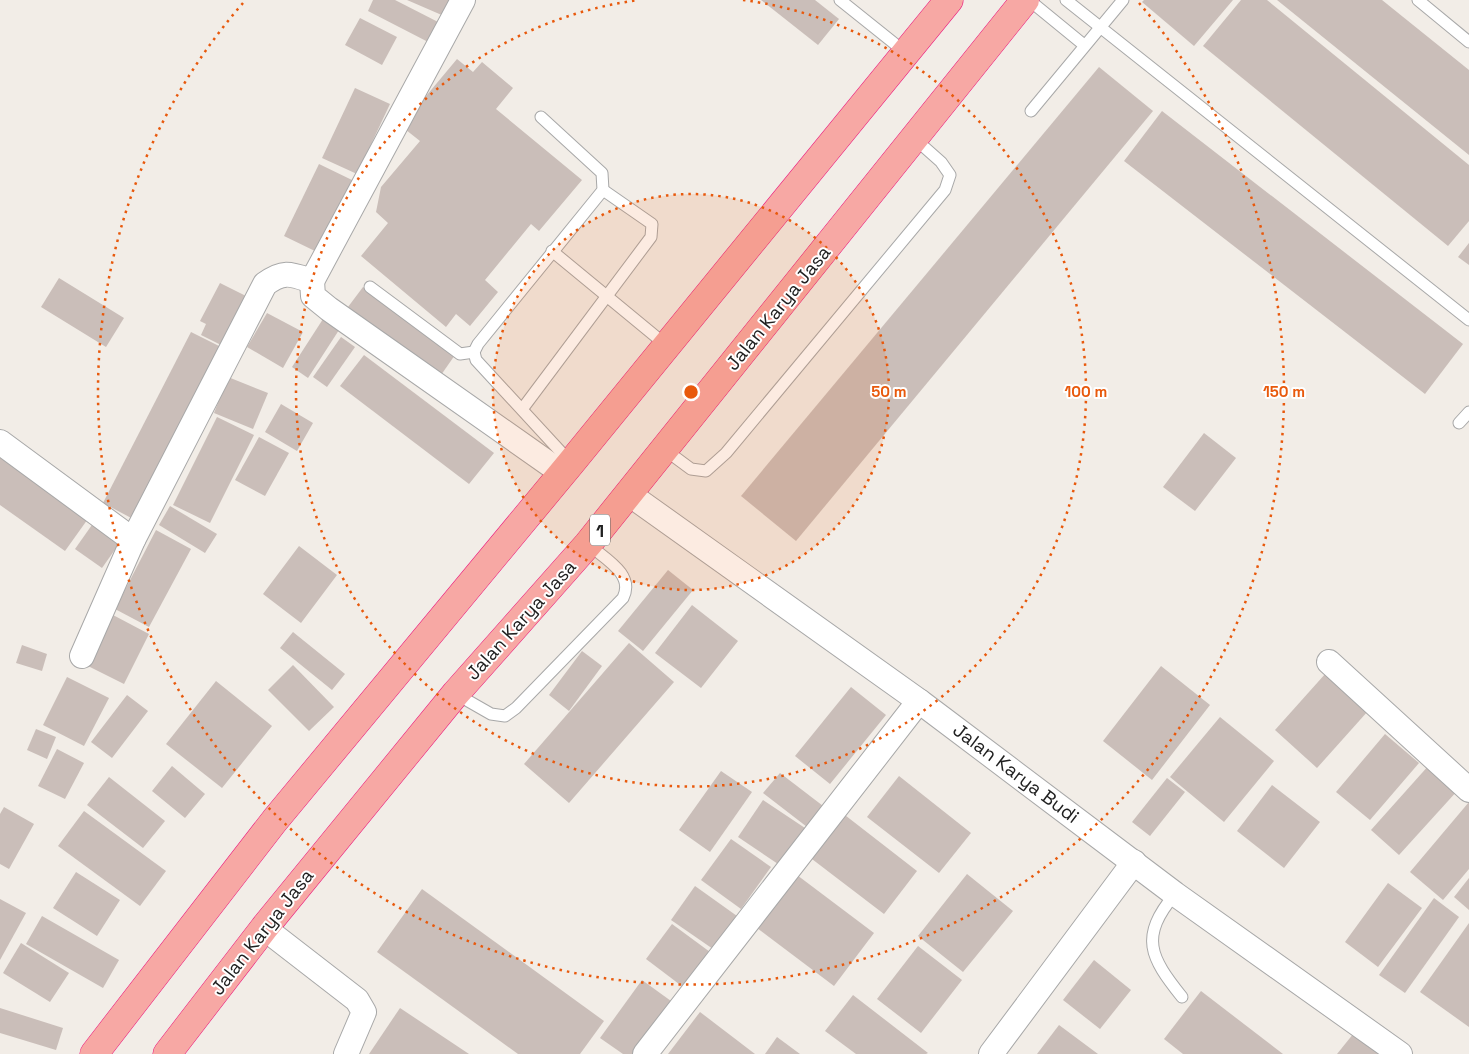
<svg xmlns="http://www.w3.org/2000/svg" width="1469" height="1054" font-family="'Space Grotesk',sans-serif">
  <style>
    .building { fill: #cabeb9 }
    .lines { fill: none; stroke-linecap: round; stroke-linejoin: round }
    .service-casing { stroke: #a8a8a8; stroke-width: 13 }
    .minor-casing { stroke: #a8a8a8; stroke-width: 26 }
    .trunk-casing { stroke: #ea197e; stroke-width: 29 }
    .service { stroke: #fff; stroke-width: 11 }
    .minor { stroke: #fff; stroke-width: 24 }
    .trunk { stroke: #f7a8a4; stroke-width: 28 }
    .ring { fill: none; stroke: #e8590c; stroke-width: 2.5; stroke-dasharray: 2.5 5 }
    .labels { text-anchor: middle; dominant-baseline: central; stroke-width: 4; stroke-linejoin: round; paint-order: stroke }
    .shield { fill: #fff; stroke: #646464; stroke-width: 1 }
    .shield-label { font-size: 18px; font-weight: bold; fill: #212121 }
    .street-label { font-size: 19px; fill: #212121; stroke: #fff }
    .centre { fill: #e8590c; stroke: #fff; stroke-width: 2.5 }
    .ring-label { font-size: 15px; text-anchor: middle; font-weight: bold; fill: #e8590c; stroke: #fff; stroke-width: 4; stroke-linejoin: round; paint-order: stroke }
  </style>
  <rect width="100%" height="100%" fill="#f2ede7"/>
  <g class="building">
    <polygon points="373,0 395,0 442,24 432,44 368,11"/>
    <polygon points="407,0 450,0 444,16"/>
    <polygon points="761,0 815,0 839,19 818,45"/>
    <polygon points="1144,0 1233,0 1194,46 1142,2"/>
    <polygon points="1241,0 1267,0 1469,165 1469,221 1448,246 1203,46"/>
    <polygon points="1277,0 1382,0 1469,70 1469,155"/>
    <polygon points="360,18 397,37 382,65 345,45"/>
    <polygon points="457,59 473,72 482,62 513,88 496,109 582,180 539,231 531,224 485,280 498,292 470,326 456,314 446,327 361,256 388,223 376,212 381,187 420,141 401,126"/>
    <polygon points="1099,67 1153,111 796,541 741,496"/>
    <polygon points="355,88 390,104 357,174 322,158"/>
    <polygon points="1162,111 1463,344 1425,394 1124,161"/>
    <polygon points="319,164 352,180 317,252 284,236"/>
    <polygon points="1469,243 1469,265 1458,257"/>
    <polygon points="59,278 124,318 106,347 41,307"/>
    <polygon points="220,283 250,298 225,347 201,335 206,324 200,321"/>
    <polygon points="363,287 455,355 441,375 348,307"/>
    <polygon points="267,313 303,332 283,368 247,347"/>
    <polygon points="323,319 339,330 308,378 292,367"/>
    <polygon points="191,332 223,348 135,520 103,503"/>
    <polygon points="341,337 355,347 327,387 313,377"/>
    <polygon points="364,355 494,453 469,484 340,386"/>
    <polygon points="228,377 268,393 253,429 214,413"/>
    <polygon points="281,404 313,423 297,451 265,432"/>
    <polygon points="217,417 254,435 210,523 173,505"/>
    <polygon points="1204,433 1236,458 1195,511 1163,487"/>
    <polygon points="259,437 289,453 265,496 235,480"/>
    <polygon points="0,452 90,516 65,551 0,505"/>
    <polygon points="170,506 217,534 205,553 159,525"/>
    <polygon points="94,522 121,541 102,568 75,549"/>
    <polygon points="156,530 191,549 149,627 115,609"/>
    <polygon points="299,546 337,575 301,623 263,594"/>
    <polygon points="668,570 693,590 643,651 618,631"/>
    <polygon points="692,605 738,641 701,688 655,653"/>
    <polygon points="113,615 149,634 124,684 88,666"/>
    <polygon points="293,632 345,674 332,690 280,648"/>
    <polygon points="629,643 674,682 569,803 524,764"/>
    <polygon points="22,645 47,654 42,671 16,663"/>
    <polygon points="582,651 602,666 569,711 549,695"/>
    <polygon points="293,665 334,707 309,731 268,690"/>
    <polygon points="1161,666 1210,705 1152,780 1103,741"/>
    <polygon points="1326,673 1368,711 1317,768 1275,730"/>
    <polygon points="67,677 109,698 84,746 43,725"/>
    <polygon points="216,681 272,726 222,788 166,744"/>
    <polygon points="851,687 886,715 830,784 795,756"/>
    <polygon points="127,695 148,711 112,758 91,742"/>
    <polygon points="1220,717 1274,761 1224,822 1170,777"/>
    <polygon points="36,729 56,737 47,759 27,750"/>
    <polygon points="1385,734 1419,763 1370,820 1336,792"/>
    <polygon points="57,749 84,763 65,799 38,786"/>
    <polygon points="1430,764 1458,790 1399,855 1371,830"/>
    <polygon points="172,766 205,794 185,818 152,791"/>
    <polygon points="721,771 752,792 710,852 679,830"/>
    <polygon points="780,773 827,809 811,830 763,793"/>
    <polygon points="899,776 971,833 939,873 867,817"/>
    <polygon points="109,777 165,821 143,848 87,805"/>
    <polygon points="1167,778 1185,792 1150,836 1132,822"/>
    <polygon points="1272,785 1320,822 1284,868 1237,831"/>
    <polygon points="763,800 805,828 781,866 738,837"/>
    <polygon points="1469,802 1469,869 1443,900 1410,872"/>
    <polygon points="4,807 34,824 9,869 0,864 0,814"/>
    <polygon points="84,811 166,871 140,906 58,846"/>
    <polygon points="841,812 917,871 884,914 808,856"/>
    <polygon points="731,839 771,867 741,909 701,880"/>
    <polygon points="789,869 874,933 834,986 749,922"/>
    <polygon points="76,872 120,900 97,936 53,908"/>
    <polygon points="967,874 1013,911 963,972 918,936"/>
    <polygon points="1469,878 1469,910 1454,897"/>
    <polygon points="1388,883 1422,908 1378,967 1345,942"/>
    <polygon points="695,886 737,916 713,949 671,920"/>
    <polygon points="422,889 604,1021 580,1054 518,1054 377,952"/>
    <polygon points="1434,898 1459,917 1405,993 1379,975"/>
    <polygon points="0,899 26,913 0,960"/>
    <polygon points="42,916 119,960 103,988 26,944"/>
    <polygon points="1469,923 1469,1027 1420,992"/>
    <polygon points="672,924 710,952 683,987 646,959"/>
    <polygon points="21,943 69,973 50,1002 3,973"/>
    <polygon points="918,946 962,980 921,1033 877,999"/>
    <polygon points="1094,960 1131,990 1100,1029 1063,1000"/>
    <polygon points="642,980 671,1001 633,1054 623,1054 600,1038"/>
    <polygon points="1201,991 1283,1054 1183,1054 1164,1039"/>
    <polygon points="853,995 928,1053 926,1054 856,1054 825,1031"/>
    <polygon points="0,1008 63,1028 56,1050 0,1033"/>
    <polygon points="400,1008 469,1054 369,1054"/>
    <polygon points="700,1012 755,1054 668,1054"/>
    <polygon points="1059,1025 1098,1054 1037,1054"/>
    <polygon points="1358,1028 1390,1054 1337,1054"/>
    <polygon points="777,1037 800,1054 765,1054"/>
  </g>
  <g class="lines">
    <defs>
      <g id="service">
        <polyline points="840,0 905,52"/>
        <polyline points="1029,0 1084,45"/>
        <polyline points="1066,0 1469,320"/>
        <polyline points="1418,0 1469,42"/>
        <polyline points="1031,111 1123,0"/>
        <polyline points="541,117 602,173 603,190 478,344 474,352 476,360 571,463"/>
        <polyline points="552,251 666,345"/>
        <polyline points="370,287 460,354 474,352"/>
        <polyline points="523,408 651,237 652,224 603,190"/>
        <polyline points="1459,423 1469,412"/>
        <polyline points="664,449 691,469 706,471 726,453 945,190 950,175 941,162 914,138"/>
        <path d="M 456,694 L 491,714 L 505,716 L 516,708 L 623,598 C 635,574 605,559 588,544"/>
        <path d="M 1175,894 C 1139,937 1150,957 1182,997"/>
      </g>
      <g id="minor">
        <polyline points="312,281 313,296 329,309 562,473"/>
        <polyline points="0,442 133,540"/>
        <polyline points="629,494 919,701 1175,894 1400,1054"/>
        <path d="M 82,656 L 133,540 L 265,284 C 284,270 291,274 312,281 L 463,0"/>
        <polyline points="1329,662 1469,790"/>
        <polyline points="264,928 357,1000 364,1012 346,1054"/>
        <polyline points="645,1054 919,701"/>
        <polyline points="991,1054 1134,862"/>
      </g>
      <g id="trunk">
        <polyline points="94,1054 275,820 571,463 949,0"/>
        <polyline points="167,1054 264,928 456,693 588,544 1025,0"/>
      </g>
    </defs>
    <use href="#service" class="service-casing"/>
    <use href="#minor" class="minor-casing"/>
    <use href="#trunk" class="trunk-casing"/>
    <use href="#service" class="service"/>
    <use href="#minor" class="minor"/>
    <use href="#trunk" class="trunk"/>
  </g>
  <circle cx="691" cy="392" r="198" fill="#e8590c" fill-opacity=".12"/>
  <g class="ring">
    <circle cx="691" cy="392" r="198"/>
    <path d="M743 0A395 395 0 1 1 639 0"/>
    <path d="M1139 3A593 593 0 1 1 243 3"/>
  </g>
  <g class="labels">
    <rect class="shield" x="590" y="514.5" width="20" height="31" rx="4"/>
    <g class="shield-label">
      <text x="600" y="530">1</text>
    </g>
    <g class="street-label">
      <text transform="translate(778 308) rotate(-51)">Jalan Karya Jasa</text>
      <text transform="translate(521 620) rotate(-48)">Jalan Karya Jasa</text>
      <text transform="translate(1016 773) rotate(37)">Jalan Karya Budi</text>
      <text transform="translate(262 932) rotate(-52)">Jalan Karya Jasa</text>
    </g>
  </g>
  <circle cx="691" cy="392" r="8" class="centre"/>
  <g class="ring-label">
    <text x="889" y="397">50 m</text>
    <text x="1086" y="397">100 m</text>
    <text x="1284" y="397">150 m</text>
  </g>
</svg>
